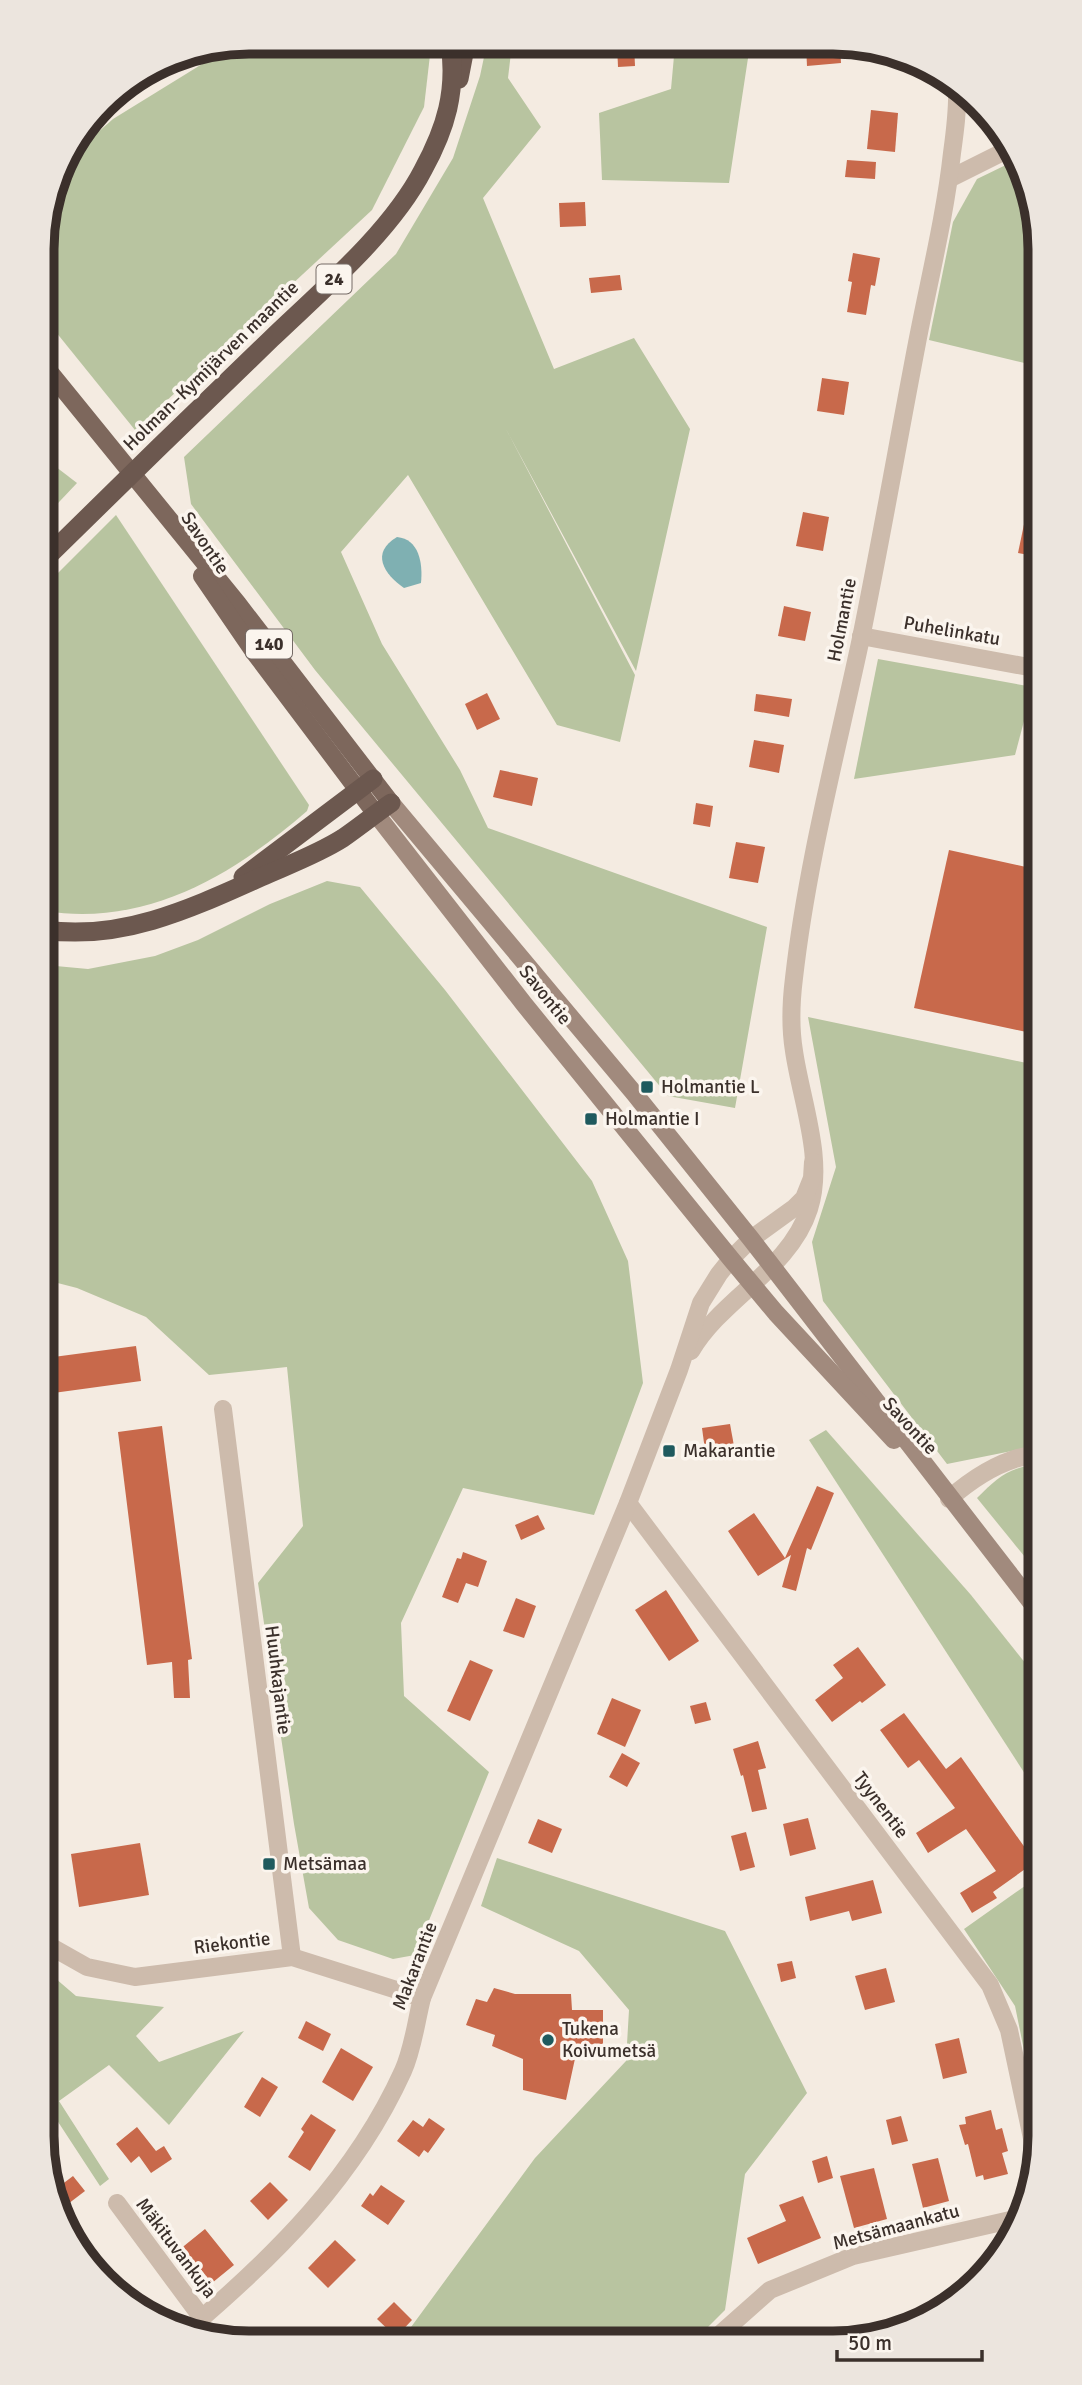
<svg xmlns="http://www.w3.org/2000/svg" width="1082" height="2385" font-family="Signika,sans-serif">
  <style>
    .green { fill: #b8c4a0 }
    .water { fill: #7fb0b2 }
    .building { fill: #c8694b }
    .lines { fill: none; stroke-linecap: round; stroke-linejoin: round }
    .minor { stroke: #cdbbac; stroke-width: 18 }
    .secondary { stroke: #a18a7d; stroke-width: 18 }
    .primary { stroke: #7d675c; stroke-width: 18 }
    .trunk { stroke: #6c584f; stroke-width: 19 }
    .poi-dot { fill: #1f5a5e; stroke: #fbf5ee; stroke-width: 2.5 }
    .labels { text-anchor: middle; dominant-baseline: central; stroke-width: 7; stroke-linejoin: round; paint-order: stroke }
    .shield { fill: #fbf5ee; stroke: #756b66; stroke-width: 2 }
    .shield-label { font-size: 18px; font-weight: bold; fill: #3b302b }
    .street-label { font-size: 19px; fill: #3b302b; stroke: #fbf5ee }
    .poi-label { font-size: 19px; fill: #3b302b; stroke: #fbf5ee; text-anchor: start }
    .rim { fill: none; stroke: #3b302b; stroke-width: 9 }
  </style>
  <rect width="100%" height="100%" fill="#f4ebe1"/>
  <g class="green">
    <polygon points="249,42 428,43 430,55 424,107 372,210 135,430 43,316 42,235 61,165 113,119 233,45"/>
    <polygon points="487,43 512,44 508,78 541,127 483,198 554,369 634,338 690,429 636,671 506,429 635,675 620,742 557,725 408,475 341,552 382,644 460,770 488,828 767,927 735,1108 668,1096 315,670 191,504 184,457 396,254 453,158 480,76"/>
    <polygon points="675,45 750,45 729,183 602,180 599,113 671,89"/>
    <polygon points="1012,162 1033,195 1033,365 929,340 953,222 977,179"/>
    <polygon points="43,457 77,483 43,519"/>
    <path d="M 116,515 L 309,805 L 307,811 C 233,875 147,927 45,911 L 44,587 Z"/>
    <polygon points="878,659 1033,687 1015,755 854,779"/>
    <polygon points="327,881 360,887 445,990 592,1181 628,1261 643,1383 594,1515 463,1488 401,1623 404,1696 489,1772 415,1955 393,1959 338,1940 309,1908 294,1824 258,1583 303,1526 287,1367 209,1375 146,1317 77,1288 46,1280 45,965 88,969 155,956 198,940 270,904"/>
    <polygon points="808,1017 1036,1065 1037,1446 947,1464 823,1301 812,1242 836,1167"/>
    <polygon points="826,1430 971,1595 1038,1679 1038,1794 809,1440"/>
    <path d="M 1037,1464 L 1038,1573 L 977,1498 C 997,1478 1008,1468 1037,1464 Z"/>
    <polygon points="497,1858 725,1931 807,2093 745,2174 725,2310 698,2337 403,2338 535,2158 626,2061 629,2010 579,1951 481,1906"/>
    <polygon points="1039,1876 1039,2124 1015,2006 964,1929"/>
    <polygon points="48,1972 76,1996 164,2007 136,2036 159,2062 244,2031 169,2125 109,2065 59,2101 109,2179 100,2186 49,2108"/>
  </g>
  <path class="water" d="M 397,537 C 419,539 423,563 421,583 L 404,588 C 384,574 370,553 397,537 Z"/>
  <g class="building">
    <polygon points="617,44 634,44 635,66 618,67"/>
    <polygon points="806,45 840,46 841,63 807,66"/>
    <polygon points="871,110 898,113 895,152 867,149"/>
    <polygon points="847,160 876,162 875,179 845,177"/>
    <polygon points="585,202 586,226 560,227 559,203"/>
    <polygon points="853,253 880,258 875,286 871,285 866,315 847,312 852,282 848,281"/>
    <polygon points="620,275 622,290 591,293 589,278"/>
    <polygon points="822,378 849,382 844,415 817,411"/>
    <polygon points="1027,510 1034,511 1034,556 1018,553"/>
    <polygon points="803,512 829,517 823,551 796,546"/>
    <polygon points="784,606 811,612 805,641 778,636"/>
    <polygon points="487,693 500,719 477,730 465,704"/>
    <polygon points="756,694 792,699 789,717 754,711"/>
    <polygon points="754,740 784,745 779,773 749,767"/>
    <polygon points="500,770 538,778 532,806 493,797"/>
    <polygon points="696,803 713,806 710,827 693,824"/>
    <polygon points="736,842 765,847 758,883 729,878"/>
    <polygon points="949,850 1035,869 1036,1034 914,1008"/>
    <polygon points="136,1346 141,1381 46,1394 46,1358"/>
    <polygon points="730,1424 734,1446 705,1450 702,1428"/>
    <polygon points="162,1426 192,1659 188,1660 190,1698 174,1698 172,1662 147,1665 118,1432"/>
    <polygon points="817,1486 834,1493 811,1550 807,1548 796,1591 782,1587 791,1555 758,1576 728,1531 754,1513 785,1558"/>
    <polygon points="538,1515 545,1529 521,1540 515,1525"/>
    <polygon points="463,1552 487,1561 478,1587 466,1583 458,1603 442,1597 457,1558 461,1559"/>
    <polygon points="666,1590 699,1641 669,1661 635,1610"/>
    <polygon points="516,1598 536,1606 524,1638 503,1631"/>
    <polygon points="858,1647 886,1685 862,1703 860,1701 832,1722 815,1700 843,1678 833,1665"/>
    <polygon points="470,1660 493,1670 470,1721 447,1711"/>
    <polygon points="612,1698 641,1710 625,1747 597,1734"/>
    <polygon points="706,1702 711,1720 695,1724 690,1706"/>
    <polygon points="904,1713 946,1769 961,1757 1035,1862 993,1892 997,1898 972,1913 960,1893 996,1871 966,1829 928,1853 916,1833 955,1808 919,1760 908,1768 880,1730"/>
    <polygon points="758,1741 766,1768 758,1770 767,1809 752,1812 743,1775 741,1776 733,1749"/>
    <polygon points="622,1753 640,1763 627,1787 609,1777"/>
    <polygon points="808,1818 816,1849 790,1856 783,1824"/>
    <polygon points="538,1819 562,1829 552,1853 528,1843"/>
    <polygon points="746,1832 755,1867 740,1871 731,1836"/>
    <polygon points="140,1843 149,1895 79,1907 71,1854"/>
    <polygon points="873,1880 882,1913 852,1921 849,1911 810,1921 805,1897"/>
    <polygon points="792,1961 796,1978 781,1982 777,1964"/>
    <polygon points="886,1968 895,2002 865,2010 855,1976"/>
    <polygon points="494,1988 515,1994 571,1994 572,2010 603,2010 603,2055 576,2054 566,2100 523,2090 523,2059 492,2046 495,2035 466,2025 476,1999 487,2002"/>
    <polygon points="306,2021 331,2034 323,2051 298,2038"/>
    <polygon points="959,2038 967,2073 943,2079 935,2044"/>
    <polygon points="341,2048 373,2067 353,2101 322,2082"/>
    <polygon points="262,2077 278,2087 260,2117 244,2107"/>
    <polygon points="991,2110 996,2130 1002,2128 1008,2151 1002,2153 1008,2174 984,2180 983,2175 976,2177 968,2144 965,2145 959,2125 966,2124 965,2117"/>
    <polygon points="311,2114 336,2130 310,2171 288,2157 304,2132 301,2129"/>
    <polygon points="901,2116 908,2141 892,2145 886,2120"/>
    <polygon points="429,2118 445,2129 428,2153 424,2150 419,2157 397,2141 413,2120 423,2127"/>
    <polygon points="137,2127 156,2151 164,2146 172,2159 151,2173 139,2156 131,2163 116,2144"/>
    <polygon points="827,2156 833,2178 818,2183 812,2161"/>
    <polygon points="938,2158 949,2201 923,2208 912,2164"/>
    <polygon points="874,2168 887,2219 854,2228 840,2176"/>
    <polygon points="73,2176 85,2191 64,2207 52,2192"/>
    <polygon points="270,2182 288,2200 268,2220 250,2201"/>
    <polygon points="381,2185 405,2201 388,2225 361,2206 370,2193 373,2196"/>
    <polygon points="803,2196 821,2238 758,2264 747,2238 786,2221 779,2205"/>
    <polygon points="205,2229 234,2265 212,2283 198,2266 194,2269 179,2250"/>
    <polygon points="335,2240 356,2260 328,2288 308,2268"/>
    <polygon points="394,2302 412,2320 396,2337 377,2319"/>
  </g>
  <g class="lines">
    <g class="minor">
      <polyline points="949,179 1005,151"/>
      <polyline points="861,636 1034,668"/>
      <path d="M 691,1351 C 722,1298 790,1269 809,1209 C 825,1160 801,1100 794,1051 C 790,1027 791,1002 794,978 C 807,863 837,751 861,638 C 881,540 898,442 917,343 C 929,280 945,217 952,153 C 955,131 958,110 957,87"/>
      <polyline points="223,1409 292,1957"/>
      <path d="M 949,1499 C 974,1477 1004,1458 1037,1454"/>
      <polyline points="628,1503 990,1985 1009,2030 1037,2162"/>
      <polyline points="48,1945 87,1967 135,1977 292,1957 422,1998"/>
      <polyline points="117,2203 202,2318"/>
      <path d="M 189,2329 C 276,2255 355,2177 403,2071 C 413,2049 416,2022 422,1998 L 628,1503 L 679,1370 L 701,1303 L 719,1274 L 731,1259 L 751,1239 L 794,1208 L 804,1198 L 812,1178 L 813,1162"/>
      <polyline points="717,2337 770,2290 853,2256 1023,2217"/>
    </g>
    <g class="secondary">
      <polyline points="391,803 634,1093 751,1239 1038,1611"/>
      <polyline points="376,814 524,1004 731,1259 776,1313 894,1440"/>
    </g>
    <g class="primary">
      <polyline points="105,103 174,57"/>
      <polyline points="43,364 238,604 391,803"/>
      <polyline points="202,576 254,652 376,814"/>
    </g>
    <g class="trunk">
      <polyline points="459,79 466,43"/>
      <path d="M 44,560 C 119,486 195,412 271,339 C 322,290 391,232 423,170 C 446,128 457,91 450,43"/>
      <polyline points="243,877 373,779"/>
      <path d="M 45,930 C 122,941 192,908 261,877 C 288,865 318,854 343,838 C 359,827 375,814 391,803"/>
    </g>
  </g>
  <g class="poi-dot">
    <rect x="640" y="1080" width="14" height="14" rx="3.5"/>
    <rect x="584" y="1112" width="14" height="14" rx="3.5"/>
    <rect x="662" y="1444" width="14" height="14" rx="3.5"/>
    <rect x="262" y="1857" width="14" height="14" rx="3.5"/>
    <circle cx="548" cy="2040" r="7"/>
  </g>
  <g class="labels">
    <g class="shield">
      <rect x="316.5" y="264.5" width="35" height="29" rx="5"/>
      <rect x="246" y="629.5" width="46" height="29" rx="5"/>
    </g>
    <g class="shield-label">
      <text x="334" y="279">24</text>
      <text x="269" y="644">140</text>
    </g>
    <g class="street-label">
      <text transform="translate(211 366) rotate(-44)">Holman–Kymijärven maantie</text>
      <text transform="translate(205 543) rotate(56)">Savontie</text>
      <text transform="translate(842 620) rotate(-79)">Holmantie</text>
      <text transform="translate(952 631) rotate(10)">Puhelinkatu</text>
      <text transform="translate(545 995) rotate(51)">Savontie</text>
      <text transform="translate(910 1426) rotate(47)">Savontie</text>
      <text transform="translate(278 1680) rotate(83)">Huuhkajantie</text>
      <text transform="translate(881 1805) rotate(53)">Tyynentie</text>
      <text transform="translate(232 1943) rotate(-7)">Riekontie</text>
      <text transform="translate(415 1966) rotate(-69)">Makarantie</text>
      <text transform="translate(896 2227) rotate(-15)">Metsämaankatu</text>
      <text transform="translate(176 2248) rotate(53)">Mäkituvankuja</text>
    </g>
    <g class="poi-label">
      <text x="661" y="1087">Holmantie L</text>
      <text x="605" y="1119">Holmantie I</text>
      <text x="683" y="1451">Makarantie</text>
      <text x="283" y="1864">Metsämaa</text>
      <text x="562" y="2029">Tukena<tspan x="562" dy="22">Koivumetsä</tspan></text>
    </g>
  </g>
  <path d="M0 0H1082V2385H0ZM249 54H833A195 195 0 0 1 1028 249V2136A195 195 0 0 1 833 2331H249A195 195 0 0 1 54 2136V249A195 195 0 0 1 249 54Z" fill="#ece5de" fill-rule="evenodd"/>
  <path class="rim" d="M249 54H833A195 195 0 0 1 1028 249V2136A195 195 0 0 1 833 2331H249A195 195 0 0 1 54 2136V249A195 195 0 0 1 249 54Z"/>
  <path d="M837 2350v10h145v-10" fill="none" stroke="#3b302b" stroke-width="3.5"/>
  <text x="848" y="2350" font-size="21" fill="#3b302b" stroke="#fbf5ee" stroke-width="5" paint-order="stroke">50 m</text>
</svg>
